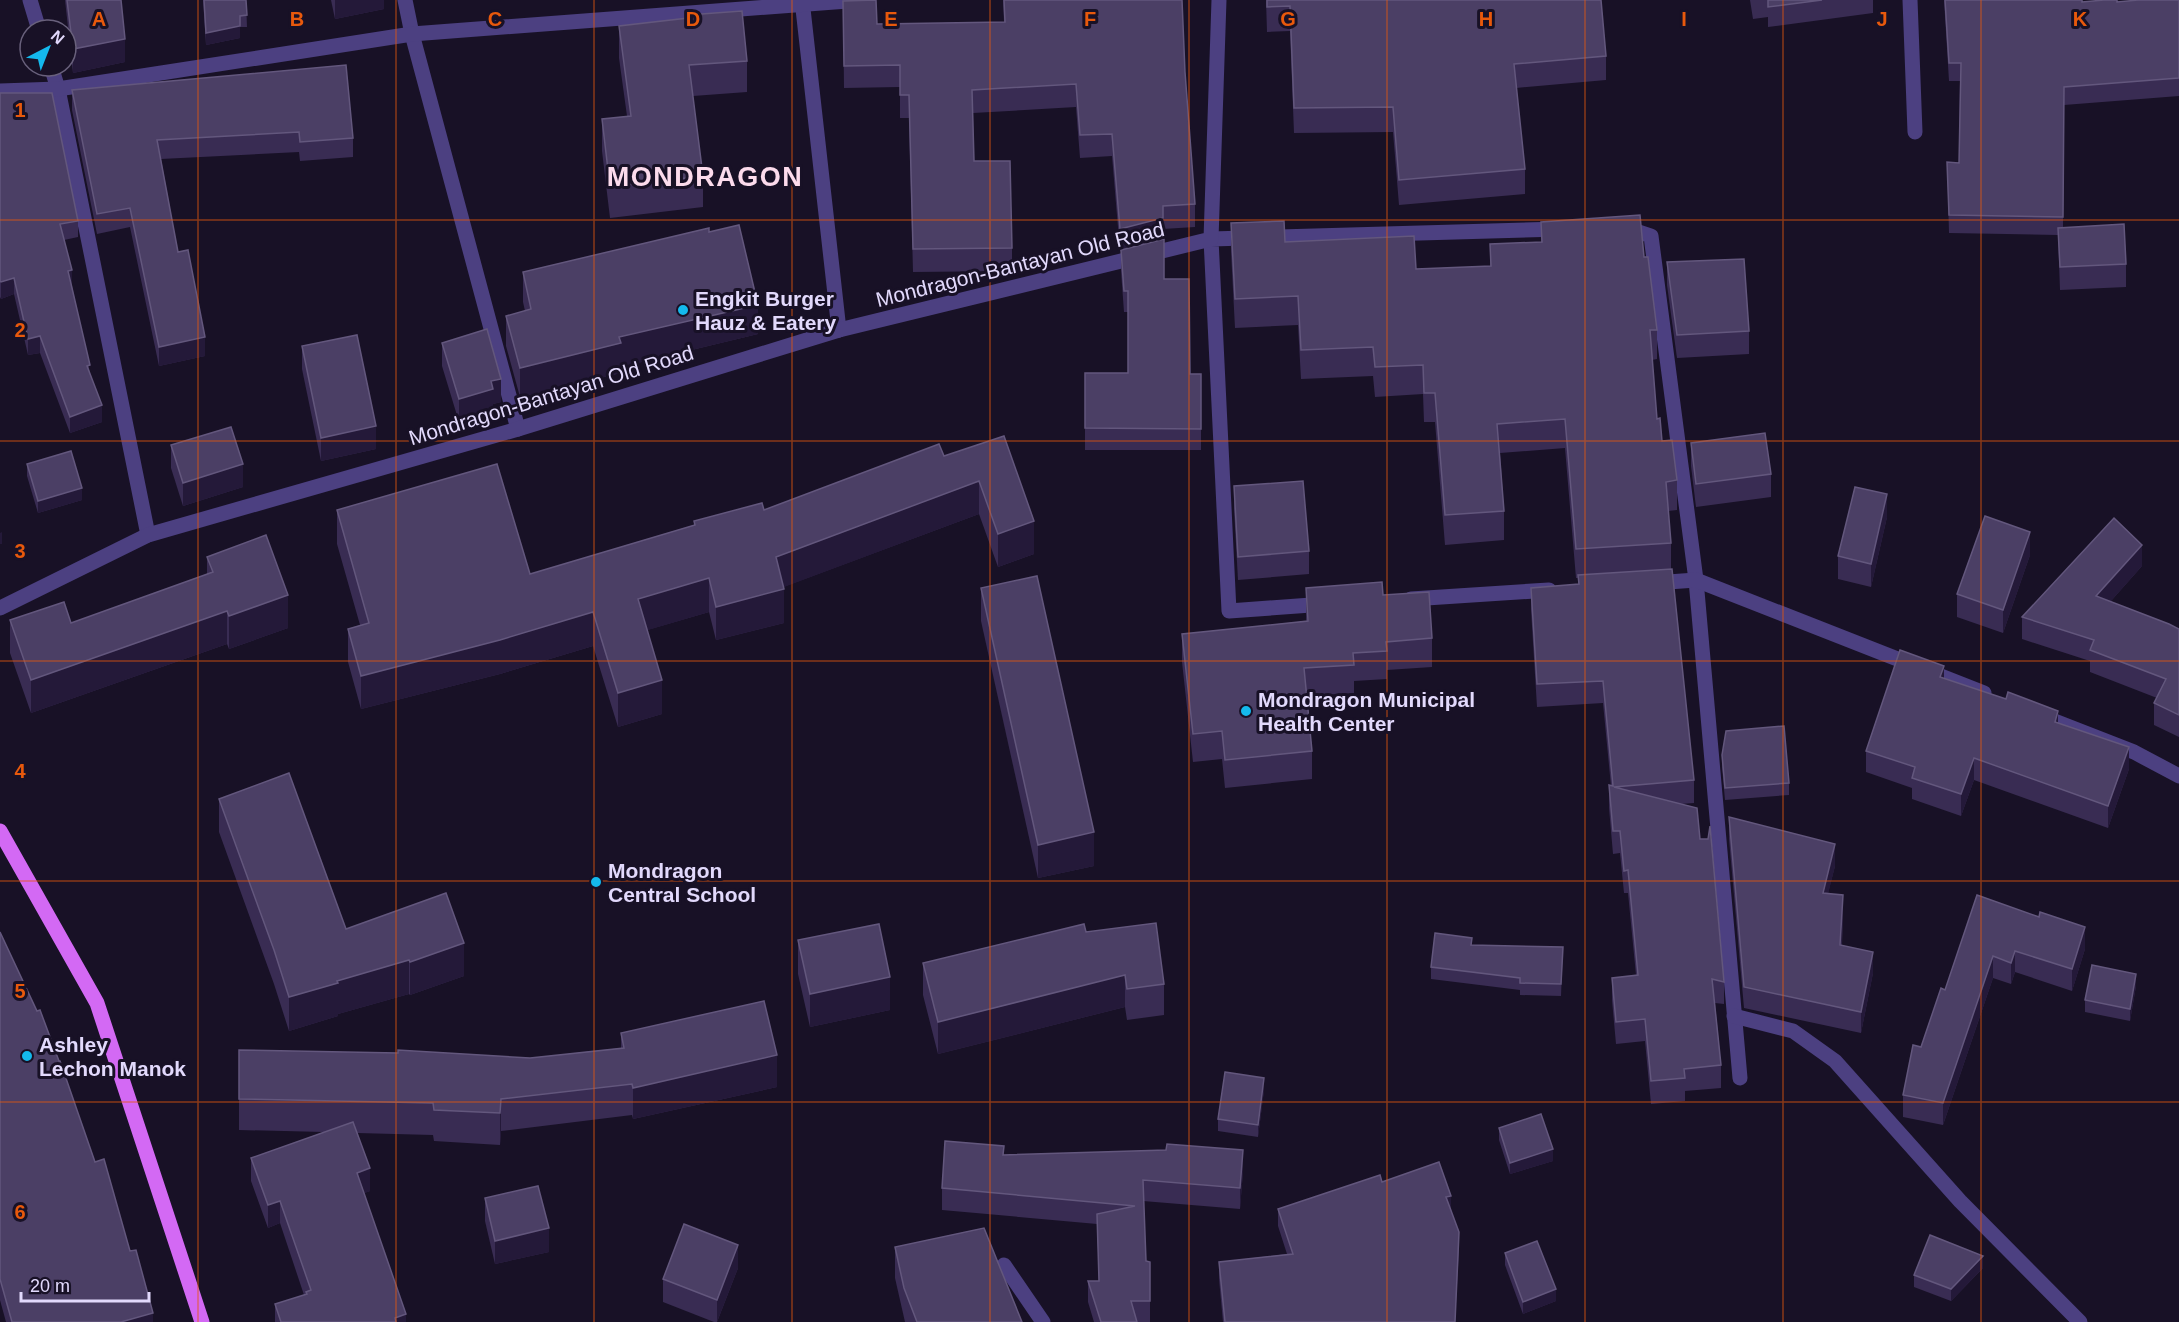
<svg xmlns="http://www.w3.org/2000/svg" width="2179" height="1322" font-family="Helvetica,sans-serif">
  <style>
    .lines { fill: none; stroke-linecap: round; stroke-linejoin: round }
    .minor { stroke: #4c4081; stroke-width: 15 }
    .major { stroke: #d369f4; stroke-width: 15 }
    .wall { fill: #392c53 }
    .shaded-wall { fill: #241939 }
    .building { fill: #4b3f65; stroke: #63577d; stroke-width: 1.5 }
    .grid { fill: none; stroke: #e8590c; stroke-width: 1.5; stroke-opacity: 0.55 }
    .poi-dot { fill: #14b9ed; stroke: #181126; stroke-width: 2 }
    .labels { text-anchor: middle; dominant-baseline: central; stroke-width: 6; stroke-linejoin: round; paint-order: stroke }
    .street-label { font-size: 21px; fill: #e2d9fc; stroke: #181126 }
    .poi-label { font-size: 21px; font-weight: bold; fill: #e2d9fc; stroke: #181126; text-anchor: start }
    .district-label { font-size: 27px; font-weight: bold; letter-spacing: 1.5px; fill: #fcdbec; stroke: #181126 }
    .grid-label { font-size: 20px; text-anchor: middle; font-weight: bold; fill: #e8590c; stroke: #181126; stroke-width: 6; stroke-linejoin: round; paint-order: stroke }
  </style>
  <rect width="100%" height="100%" fill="#181126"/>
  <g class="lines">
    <g class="minor">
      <polyline points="30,0 39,30"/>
      <polyline points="405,0 412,34 518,429"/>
      <polyline points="802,0 839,330"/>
      <polyline points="1910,0 1915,132"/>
      <polyline points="51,66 58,89 148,535"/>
      <polyline points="0,91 58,89 412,34 861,0"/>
      <polyline points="1624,227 1651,236 1696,580 1740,1078"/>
      <polyline points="1654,583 1696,580 1984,693"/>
      <polyline points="1411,599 1549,590"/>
      <polyline points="1325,604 1229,611 1211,239 1561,229"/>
      <polyline points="0,608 148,535 518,429 839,330 1211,239 1219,0"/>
      <polyline points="2039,715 2134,752 2179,776"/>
      <polyline points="1734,1016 1793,1031 1835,1061 1960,1201 2080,1322"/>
      <polyline points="1004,1265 1043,1322"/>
    </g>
    <polyline class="major" points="0,831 97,1003 202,1322"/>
  </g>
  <g class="wall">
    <polygon points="65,0 121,0 125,62 73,73"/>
    <polygon points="203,0 246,0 247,27 240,27 240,38 206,45"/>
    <polygon points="331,0 384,0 384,9 335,19"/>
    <polygon points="1003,0 1182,0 1185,72 1195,204 1195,227 1163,229 1164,279 1190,374 1201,374 1201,450 1085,450 1085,373 1128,373 1128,312 1124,312 1121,271 1121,251 1120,251 1112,156 1080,158 1076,107 973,113 974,161 1012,248 1012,271 913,272 909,118 900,118 900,87 844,88 843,1 877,24 1004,22"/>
    <polygon points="1266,0 1601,0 1606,56 1606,80 1516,88 1525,169 1525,194 1399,205 1393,132 1294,133 1290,31 1267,32"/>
    <polygon points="1750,0 1873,0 1873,13 1768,27 1768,17 1753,19"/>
    <polygon points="1944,0 2082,0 2082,2 2179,0 2179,96 2064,105 2063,228 2126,264 2126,287 2060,290 2058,235 1949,233 1947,162 1959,163 1960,81 1949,81"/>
    <polygon points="619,26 747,61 747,92 693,96 703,176 703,207 610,218 602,151 602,119 627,116 619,58"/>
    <polygon points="72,90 353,138 353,157 300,161 299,152 161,159 178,252 205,356 159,366 130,227 97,234 72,110"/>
    <polygon points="0,93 78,221 78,237 64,240 72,286 90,373 102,422 70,433 40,353 28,355 14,294 1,299 0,297"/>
    <polygon points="1541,222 1644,257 1657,330 1657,359 1652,360 1657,419 1662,441 1677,480 1677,510 1668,511 1671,543 1671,569 1694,780 1694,803 1681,804 1700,839 1724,982 1724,1004 1715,1003 1721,1065 1721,1088 1685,1091 1685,1101 1651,1104 1645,1041 1616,1044 1612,1000 1612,978 1636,975 1628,893 1624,893 1620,853 1613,854 1609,808 1609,785 1611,786 1603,703 1537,707 1531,610 1531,588 1578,584 1578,578 1576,578 1565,448 1500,453 1504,511 1504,540 1445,545 1435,422 1424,422 1423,394 1375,397 1373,376 1301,379 1298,325 1235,328 1231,252 1231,223 1285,242 1416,269 1490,266 1490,244 1541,242"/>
    <polygon points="709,232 758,334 621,367 621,373 520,397 506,346 506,316 525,311 523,302 523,272"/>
    <polygon points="1667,262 1749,331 1749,354 1677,358 1667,285"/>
    <polygon points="442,343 501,402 493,404 493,412 459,422 442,366"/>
    <polygon points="302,346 376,449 321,461 302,369"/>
    <polygon points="1004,436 1034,554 998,567 979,514 783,587 784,623 716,640 709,612 647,630 662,714 618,727 593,646 500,674 361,709 348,662 348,629 360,625 337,544 337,510 530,574 694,525 694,521 764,510 944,456"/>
    <polygon points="1691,443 1771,474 1771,497 1696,507 1691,466"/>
    <polygon points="171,445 243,487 183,506 171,468"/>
    <polygon points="27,464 82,500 38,513 27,476"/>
    <polygon points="1234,486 1309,551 1309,574 1238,580 1234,509"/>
    <polygon points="1887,517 1871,587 1838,579 1838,556"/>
    <polygon points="2030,555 2003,633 1957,617 1957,594"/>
    <polygon points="207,557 288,628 229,649 227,644 31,713 10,653 10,620 71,623 207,574"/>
    <polygon points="2142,566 2110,602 2179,629 2179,737 2154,725 2154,703 2157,698 2090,672 2090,661 2022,639 2022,617"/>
    <polygon points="981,588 1094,866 1038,878 981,621"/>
    <polygon points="1306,588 1383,595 1432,638 1432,667 1387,670 1387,679 1354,681 1354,693 1307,696 1312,751 1312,779 1225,788 1222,759 1193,762 1182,662 1182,634 1306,621"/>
    <polygon points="1944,678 2058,723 2129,769 2108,828 1974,780 1961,816 1912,799 1912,788 1866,772 1866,751"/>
    <polygon points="1722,755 1789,783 1789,795 1725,800 1722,767"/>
    <polygon points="219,799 346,929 464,976 410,995 409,994 338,1014 338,1016 289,1031 274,984 219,832"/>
    <polygon points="1729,817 1835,866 1828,893 1843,916 1842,945 1873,973 1861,1033 1744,1008 1729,839"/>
    <polygon points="1977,895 2085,949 2072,991 2015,972 2011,984 1993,978 1943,1125 1903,1117 1903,1095 1921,1047 1945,990"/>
    <polygon points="0,932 95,1162 130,1251 153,1322 6,1322 0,1300"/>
    <polygon points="1086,932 1164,984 1164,1015 1127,1020 1125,1007 938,1054 923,995 923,963"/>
    <polygon points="798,940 890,1010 810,1027 798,974"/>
    <polygon points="1472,945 1563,947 1561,996 1520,995 1520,990 1431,979 1431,967"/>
    <polygon points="2136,986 2130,1021 2085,1012 2085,1000"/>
    <polygon points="621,1033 777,1087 633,1119 632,1115 501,1131 500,1145 434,1141 433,1135 357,1133 370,1191 364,1193 406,1322 275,1322 275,1304 304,1295 280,1223 268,1228 251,1181 251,1158 324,1132 239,1130 239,1099 530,1058 621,1048"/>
    <polygon points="1264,1090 1258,1137 1218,1131 1218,1119"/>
    <polygon points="1499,1128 1553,1161 1510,1174 1499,1140"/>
    <polygon points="1004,1155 1243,1171 1240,1209 1143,1201 1146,1261 1150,1262 1150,1322 1094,1322 1088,1302 1088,1281 1099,1281 1097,1224 942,1210 942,1188"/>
    <polygon points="1382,1182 1451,1210 1459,1249 1455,1322 1223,1322 1219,1279 1219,1262 1287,1254 1278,1226 1278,1209"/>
    <polygon points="485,1198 549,1252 495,1264 485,1221"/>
    <polygon points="895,1247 1022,1322 905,1322 895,1278"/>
    <polygon points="1505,1253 1556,1301 1523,1314 1505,1265"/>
    <polygon points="738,1268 717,1322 714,1322 663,1302 663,1279"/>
    <polygon points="1983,1268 1951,1301 1914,1287 1914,1275"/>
  </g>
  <g class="shaded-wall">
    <polygon points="335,0 384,0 384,9 335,19"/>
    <polygon points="240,26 240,38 206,45 206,33"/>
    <polygon points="125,39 125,62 73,73 73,49"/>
    <polygon points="1163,218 1163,241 1120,251 1120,229"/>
    <polygon points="72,270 72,286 68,271"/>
    <polygon points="14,278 14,294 1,299 1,282"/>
    <polygon points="758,305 758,334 621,367 621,373 520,397 520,368 619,337"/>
    <polygon points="40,336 40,353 28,355 28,339"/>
    <polygon points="205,337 205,356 159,366 159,347"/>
    <polygon points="501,379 501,402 493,404 493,412 459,422 459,399 491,381"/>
    <polygon points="102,405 102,422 70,433 70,417"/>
    <polygon points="376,426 376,449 321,461 321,438"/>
    <polygon points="243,464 243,487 183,506 183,483"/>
    <polygon points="979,481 979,514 776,590 776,557"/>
    <polygon points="82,488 82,500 38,513 38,501"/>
    <polygon points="1887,494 1887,517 1871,587 1871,564"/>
    <polygon points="1034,521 1034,554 998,567 998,534"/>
    <polygon points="2,532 2,544 0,544 0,533"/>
    <polygon points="2030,532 2030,555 2003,633 2003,610"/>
    <polygon points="2142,545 2142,566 2096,618 2096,596"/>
    <polygon points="709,578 709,612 638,633 638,599"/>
    <polygon points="784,589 784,623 716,640 716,607"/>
    <polygon points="288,595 288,628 229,649 229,616"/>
    <polygon points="227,611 227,644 31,713 31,680"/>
    <polygon points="593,612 593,646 500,674 361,709 361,676"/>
    <polygon points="1944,666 1944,688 1940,677"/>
    <polygon points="662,680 662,714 618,727 618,693"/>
    <polygon points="2058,711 2058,733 2055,722"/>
    <polygon points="2129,747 2129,769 2108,828 2108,806"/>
    <polygon points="1974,758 1974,780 1961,816 1961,794"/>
    <polygon points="1094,832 1094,866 1038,878 1038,845"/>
    <polygon points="1835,844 1835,866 1823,914 1823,893"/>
    <polygon points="1843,895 1843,916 1840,966 1840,945"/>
    <polygon points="2085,927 2085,949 2072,991 2072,969"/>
    <polygon points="464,943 464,976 410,995 410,962"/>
    <polygon points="2015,951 2015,972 2011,984 2011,963"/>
    <polygon points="1873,952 1873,973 1861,1033 1861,1012"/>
    <polygon points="1993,956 1993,978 1943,1125 1943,1103"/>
    <polygon points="409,960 409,994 338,1014 338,1016 289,1031 289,997 337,981"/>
    <polygon points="2136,974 2136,986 2130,1021 2130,1009"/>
    <polygon points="1125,975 1125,1007 938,1054 938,1022"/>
    <polygon points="890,977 890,1010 810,1027 810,994"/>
    <polygon points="777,1055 777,1087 633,1119 633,1088"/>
    <polygon points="1264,1078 1264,1090 1258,1137 1258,1125"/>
    <polygon points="501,1099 501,1131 500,1145 500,1113"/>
    <polygon points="1553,1149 1553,1161 1510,1174 1510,1163"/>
    <polygon points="1243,1150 1243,1171 1240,1209 1240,1188"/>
    <polygon points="370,1168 370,1191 357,1196 357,1173"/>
    <polygon points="1451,1196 1451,1213 1446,1197"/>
    <polygon points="280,1201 280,1223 268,1228 268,1205"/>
    <polygon points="549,1228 549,1252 495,1264 495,1241"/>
    <polygon points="738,1245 738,1268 717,1322 717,1300"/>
    <polygon points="1983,1256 1983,1268 1951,1301 1951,1289"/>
    <polygon points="1556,1289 1556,1301 1523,1314 1523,1302"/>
    <polygon points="153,1313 153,1322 121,1322"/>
    <polygon points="406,1314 406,1322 395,1322 395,1318"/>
  </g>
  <g class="building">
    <polygon points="67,0 121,0 125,39 73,49"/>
    <polygon points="204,0 246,0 247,15 240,16 240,26 206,33"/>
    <polygon points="876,0 877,24 1005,22 1004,0 1182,0 1185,72 1195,204 1163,206 1163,218 1120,229 1112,134 1080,135 1076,84 972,90 974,161 1010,161 1012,248 913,249 909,95 900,95 900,65 844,66 843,1"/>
    <polygon points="1267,0 1601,0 1606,56 1514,64 1525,169 1399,180 1393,107 1294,108 1290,6 1267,7"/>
    <polygon points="1768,0 1822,0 1768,7"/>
    <polygon points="1945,0 2082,0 2082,2 2104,0 2117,0 2117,2 2138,0 2179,0 2179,78 2064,87 2063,217 1949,215 1947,162 1959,163 1961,63 1949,63"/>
    <polygon points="742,11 747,61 689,65 703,176 610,187 602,119 631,116 619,26 688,18 688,15"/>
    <polygon points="346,65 353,138 300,142 299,132 157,140 178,252 188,250 205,337 159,347 130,208 97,214 72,90"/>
    <polygon points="0,93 52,93 78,221 60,224 72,270 68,271 90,365 87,366 102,405 70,417 40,336 28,339 14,278 1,282 0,281"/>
    <polygon points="1640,215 1644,257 1648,257 1657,330 1650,330 1657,419 1660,418 1662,441 1672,440 1677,480 1666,482 1671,543 1576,549 1565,419 1497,424 1504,511 1445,515 1435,393 1424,393 1423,365 1375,367 1373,347 1301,350 1298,296 1235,299 1231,223 1284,221 1285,242 1414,236 1416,269 1491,266 1490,244 1542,242 1541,222"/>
    <polygon points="2124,224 2126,264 2060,267 2058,228"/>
    <polygon points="739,225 758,305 619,337 621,343 520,368 506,316 531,309 523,272 709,228 709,232"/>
    <polygon points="1164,239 1164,279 1189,279 1190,374 1201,374 1201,429 1085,428 1085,373 1128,373 1128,291 1124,291 1121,250"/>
    <polygon points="1744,259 1749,331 1677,335 1667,262"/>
    <polygon points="487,329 501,379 491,381 493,389 459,399 442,343"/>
    <polygon points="357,335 376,426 321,438 302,346"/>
    <polygon points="231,427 243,464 183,483 171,445"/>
    <polygon points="1765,433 1771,474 1696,484 1691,443"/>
    <polygon points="1004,436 1034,521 998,534 979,481 776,557 784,589 716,607 709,578 638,599 662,680 618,693 593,612 500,640 361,676 348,629 369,623 337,510 497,464 530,574 695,525 694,521 762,503 764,510 939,444 944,456"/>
    <polygon points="71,451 82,488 38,501 27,464"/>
    <polygon points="1303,481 1309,551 1238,557 1234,486"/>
    <polygon points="1855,487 1887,494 1871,564 1838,556"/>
    <polygon points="1985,516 2030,532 2003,610 1957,594"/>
    <polygon points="2114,518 2142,545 2096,596 2169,624 2179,629 2179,715 2154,703 2166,679 2090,650 2094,640 2022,617"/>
    <polygon points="266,535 288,595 229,616 227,611 31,680 10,620 64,602 71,623 213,572 207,557"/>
    <polygon points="1672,569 1694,780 1614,787 1697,808 1700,839 1708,839 1710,826 1724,982 1712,979 1721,1065 1684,1069 1685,1078 1651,1081 1645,1019 1616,1022 1612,978 1638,975 1628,870 1624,871 1620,831 1613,831 1609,785 1613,786 1603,681 1537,684 1531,588 1579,584 1578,575"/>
    <polygon points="1037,576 1094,832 1038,845 981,588"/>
    <polygon points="1382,582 1383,595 1429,592 1432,638 1386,642 1387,651 1353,653 1354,665 1304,668 1312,751 1225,760 1222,731 1193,734 1182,634 1308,621 1306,588"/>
    <polygon points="1900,650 1944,666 1940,677 2006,699 2008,692 2058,711 2055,722 2129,747 2108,806 1974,758 1961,794 1912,778 1915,767 1866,751"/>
    <polygon points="1784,726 1789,783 1725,788 1722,755 1726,731"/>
    <polygon points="289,773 346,929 446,893 464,943 410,962 409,960 337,981 338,983 289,997 274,950 219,799"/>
    <polygon points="1729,817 1835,844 1823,893 1843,895 1840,945 1873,952 1861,1012 1744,987"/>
    <polygon points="1977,895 2039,917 2040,912 2085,927 2072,969 2015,951 2011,963 1993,956 1943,1103 1903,1095 1913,1045 1921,1047 1941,988 1945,990"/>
    <polygon points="1156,923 1164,984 1127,989 1125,975 938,1022 923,963 1084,924 1086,932"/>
    <polygon points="879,924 890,977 810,994 798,940"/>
    <polygon points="0,932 37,1011 40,1010 59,1061 60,1061 95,1162 104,1159 130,1251 136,1250 153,1313 121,1322 12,1322 0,1279"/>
    <polygon points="1435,933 1472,938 1471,945 1563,947 1561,984 1520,983 1520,978 1431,967"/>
    <polygon points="2092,965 2136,974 2130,1009 2085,1000"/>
    <polygon points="764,1001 777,1055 633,1088 632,1084 501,1099 500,1113 434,1110 433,1103 239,1099 239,1050 398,1053 398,1050 530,1058 624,1048 621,1033"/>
    <polygon points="1225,1072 1264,1078 1258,1125 1218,1119"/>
    <polygon points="1541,1114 1553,1149 1510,1163 1499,1128"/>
    <polygon points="353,1122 370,1168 357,1173 406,1314 395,1318 396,1322 281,1322 275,1304 307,1294 306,1292 311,1290 280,1201 268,1205 251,1158"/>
    <polygon points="945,1141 1004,1146 1003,1155 1166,1150 1167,1144 1243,1150 1240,1188 1143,1180 1146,1261 1150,1262 1150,1301 1131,1301 1137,1322 1101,1322 1088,1281 1099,1281 1097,1214 1135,1206 942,1188"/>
    <polygon points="1439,1162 1451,1196 1446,1197 1459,1232 1455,1322 1225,1322 1219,1262 1293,1254 1278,1209 1380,1175 1382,1182"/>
    <polygon points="538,1186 549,1228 495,1241 485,1198"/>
    <polygon points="684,1224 738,1245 717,1300 663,1279"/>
    <polygon points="984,1228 1022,1322 917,1322 904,1288 895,1247"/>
    <polygon points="1930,1235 1983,1256 1951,1289 1914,1275"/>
    <polygon points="1537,1241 1556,1289 1523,1302 1505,1253"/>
  </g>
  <path class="grid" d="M 198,0 L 198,1322M 396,0 L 396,1322M 594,0 L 594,1322M 792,0 L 792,1322M 990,0 L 990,1322M 1189,0 L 1189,1322M 1387,0 L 1387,1322M 1585,0 L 1585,1322M 1783,0 L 1783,1322M 1981,0 L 1981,1322M 0,220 L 2179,220M 0,441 L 2179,441M 0,661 L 2179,661M 0,881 L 2179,881M 0,1102 L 2179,1102"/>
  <g class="poi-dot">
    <circle cx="683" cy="310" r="6"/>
    <circle cx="1246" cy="711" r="6"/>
    <circle cx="596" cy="882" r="6"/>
    <circle cx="27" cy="1056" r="6"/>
  </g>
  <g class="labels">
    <g class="street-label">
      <text transform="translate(1020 264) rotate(-14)">Mondragon-Bantayan Old Road</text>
      <text transform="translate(551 395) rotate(-17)">Mondragon-Bantayan Old Road</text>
    </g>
    <g class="poi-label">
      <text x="695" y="298">Engkit Burger<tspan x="695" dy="24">Hauz &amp; Eatery</tspan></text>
      <text x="1258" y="699">Mondragon Municipal<tspan x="1258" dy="24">Health Center</tspan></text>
      <text x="608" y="870">Mondragon<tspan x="608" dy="24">Central School</tspan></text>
      <text x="39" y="1044">Ashley<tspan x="39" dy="24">Lechon Manok</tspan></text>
    </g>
    <g class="district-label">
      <text x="705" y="177">MONDRAGON</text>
    </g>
  </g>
  <g class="grid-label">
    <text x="99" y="26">A</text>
    <text x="297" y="26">B</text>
    <text x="495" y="26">C</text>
    <text x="693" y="26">D</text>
    <text x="891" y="26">E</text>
    <text x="1090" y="26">F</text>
    <text x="1288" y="26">G</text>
    <text x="1486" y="26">H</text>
    <text x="1684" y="26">I</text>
    <text x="1882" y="26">J</text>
    <text x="2080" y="26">K</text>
    <text x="20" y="117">1</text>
    <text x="20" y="337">2</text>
    <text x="20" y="558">3</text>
    <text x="20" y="778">4</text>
    <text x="20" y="998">5</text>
    <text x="20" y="1219">6</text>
  </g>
  <g transform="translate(48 48) rotate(42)"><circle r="28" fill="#181126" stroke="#69617c" stroke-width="1.5"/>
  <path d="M0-4.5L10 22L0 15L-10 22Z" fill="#14b9ed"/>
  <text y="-9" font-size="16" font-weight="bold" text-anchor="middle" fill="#e2d9fc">N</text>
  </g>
  <path d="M21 1292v9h128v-9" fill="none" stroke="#e2d9fc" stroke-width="3"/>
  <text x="30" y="1292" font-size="18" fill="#e2d9fc" stroke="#181126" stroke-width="4.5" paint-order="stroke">20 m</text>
</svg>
